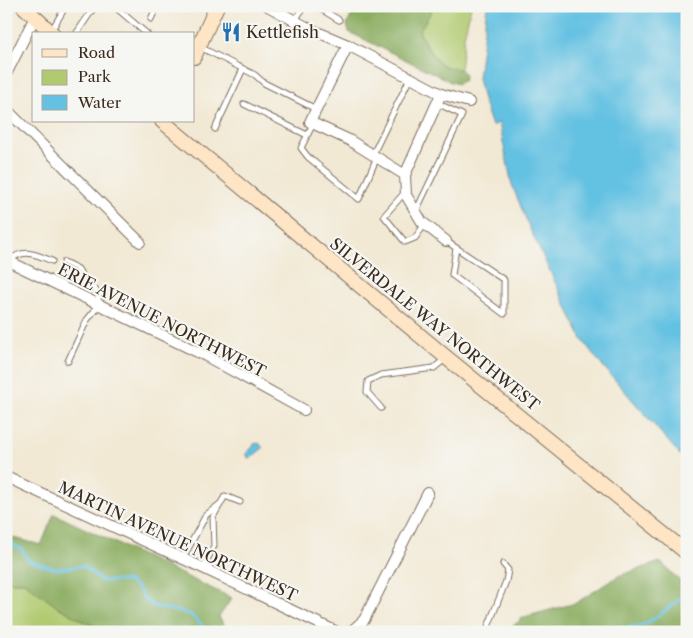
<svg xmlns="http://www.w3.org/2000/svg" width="693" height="638" font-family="'Libre Caslon Text',serif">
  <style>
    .green { fill: #b1ca6f; stroke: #767a46 }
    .forest { fill: #8cae62; stroke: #646c40 }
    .water { fill: #64c1e2; stroke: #507680 }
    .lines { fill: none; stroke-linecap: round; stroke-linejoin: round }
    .stream { stroke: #64c1e2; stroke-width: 3 }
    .lane-casing { stroke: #7b6d5e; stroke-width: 7 }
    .street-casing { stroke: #7b6d5e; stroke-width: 12 }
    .secondary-casing { stroke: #7b6d5e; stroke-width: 16 }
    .lane { stroke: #fff; stroke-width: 5 }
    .street { stroke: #fff; stroke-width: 10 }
    .secondary { stroke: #fde5c5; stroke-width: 14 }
    .labels { text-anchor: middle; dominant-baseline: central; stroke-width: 4.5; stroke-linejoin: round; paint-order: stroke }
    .poi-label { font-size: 16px; fill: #3b2a1e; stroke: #f6f6f2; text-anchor: start }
    .street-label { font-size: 16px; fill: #3b2a1e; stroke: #f6f6f2 }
  </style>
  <rect width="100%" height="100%" fill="#f6f6f2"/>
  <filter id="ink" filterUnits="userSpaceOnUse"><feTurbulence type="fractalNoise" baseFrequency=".02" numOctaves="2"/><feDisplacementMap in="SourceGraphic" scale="10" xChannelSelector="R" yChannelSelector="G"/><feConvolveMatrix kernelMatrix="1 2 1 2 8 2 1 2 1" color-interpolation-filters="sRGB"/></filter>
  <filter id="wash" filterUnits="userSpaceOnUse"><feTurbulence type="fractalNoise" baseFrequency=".0096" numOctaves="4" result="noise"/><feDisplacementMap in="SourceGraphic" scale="20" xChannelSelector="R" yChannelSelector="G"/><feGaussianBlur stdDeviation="1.12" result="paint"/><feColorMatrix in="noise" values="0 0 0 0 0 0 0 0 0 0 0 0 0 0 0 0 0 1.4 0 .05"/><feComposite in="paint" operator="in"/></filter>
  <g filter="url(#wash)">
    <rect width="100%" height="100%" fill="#f2e9d4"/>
    <g class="green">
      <path d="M 431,6 L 471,6 L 464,37 L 460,69 C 454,68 446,68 441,64 C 433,59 423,40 419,31 L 431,12 Z"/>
      <polygon points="6,582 24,582 56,606 95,627 107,632 6,632"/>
    </g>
    <g class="forest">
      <path d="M 380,6 L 431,6 L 431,12 L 419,31 C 422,40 434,59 441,64 C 446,68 454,68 460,69 L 465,75 L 464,80 L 458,84 L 451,82 L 349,32 L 347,25 L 351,16 L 364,10 Z"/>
      <polygon points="54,514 232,598 219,617 229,632 107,632 95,627 56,606 24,582 6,582 6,536 41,545"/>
      <polygon points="660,562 687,587 687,632 506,632 524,617 576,603 618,576"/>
    </g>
    <g class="water">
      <polygon points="487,6 687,6 687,463 596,358 582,339 530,229 512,185 499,123 492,126 483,100 478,78"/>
      <polygon points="259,443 263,448 249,459 246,453 253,447 254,444"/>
    </g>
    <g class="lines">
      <g class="stream">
        <polyline points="6,539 22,550 29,561 57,569 83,566 102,581 128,581 139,589 144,599 153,606 190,614 209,632"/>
        <path d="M 618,632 C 624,625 636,628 645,624 C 658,618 670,606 682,598 L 687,599"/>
      </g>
    </g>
  </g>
  <g filter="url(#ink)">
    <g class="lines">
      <defs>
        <g id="lane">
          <polyline points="114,6 147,34"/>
          <polyline points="316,6 339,20"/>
          <polyline points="151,19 157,6"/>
          <polyline points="295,21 304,6"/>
          <polyline points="51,31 63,11 63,6"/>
          <polyline points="76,34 95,6"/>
          <polyline points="200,47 255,75 264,83 316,109"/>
          <polyline points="244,104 307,135"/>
          <polyline points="313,124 301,148 308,157 359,199 377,157"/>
          <polyline points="215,129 243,69"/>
          <polyline points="373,154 410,78"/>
          <polyline points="406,191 384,216 405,242 415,238 425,224"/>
          <polyline points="416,211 462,115 437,103"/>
          <polyline points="446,241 504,280 504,314 452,275 456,248"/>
          <path d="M 9,261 C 23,248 36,254 52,261"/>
          <polyline points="64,262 78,269 84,279 95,289 98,295 99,305 87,320 68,361"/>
          <polyline points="381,408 367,392 368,381 381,375 434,368 445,359"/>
          <polyline points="183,558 206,515 220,504"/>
          <polyline points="203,568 214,546 213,517 225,496 240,502"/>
          <polyline points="486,632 506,581 508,570 503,564"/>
        </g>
        <g id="street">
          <polyline points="268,6 308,28 348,45 441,94 469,102"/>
          <polyline points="348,45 310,122 349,140 405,175 406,195 422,222 446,241"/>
          <polyline points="6,74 35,17"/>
          <polyline points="6,109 140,242"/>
          <polyline points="405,175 441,94"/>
          <polyline points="6,260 206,356 304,410"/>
          <polyline points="6,477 203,568 337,632"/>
          <polyline points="348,632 354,629 364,620 428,493"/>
        </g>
        <g id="secondary">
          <polyline points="23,6 53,34"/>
          <polyline points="194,57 217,6"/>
          <polyline points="162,121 447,358 687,553"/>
        </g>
      </defs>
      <use href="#lane" class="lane-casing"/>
      <use href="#street" class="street-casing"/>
      <use href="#secondary" class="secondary-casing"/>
      <use href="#lane" class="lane"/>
      <use href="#street" class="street"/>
      <use href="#secondary" class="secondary"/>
    </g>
  </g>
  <defs>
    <symbol id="restaurant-bare" viewBox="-9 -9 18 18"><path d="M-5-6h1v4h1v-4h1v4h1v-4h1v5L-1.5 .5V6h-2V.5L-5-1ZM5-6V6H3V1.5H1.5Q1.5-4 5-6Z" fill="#1f6fb2" stroke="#f6f6f2" stroke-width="2.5" paint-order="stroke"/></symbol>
  </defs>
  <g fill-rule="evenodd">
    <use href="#restaurant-bare" x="217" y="18" width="28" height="28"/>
  </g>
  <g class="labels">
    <g class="poi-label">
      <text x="246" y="32">Kettlefish</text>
    </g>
    <g class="street-label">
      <text transform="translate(162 320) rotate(27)">ERIE AVENUE NORTHWEST</text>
      <text transform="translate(435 324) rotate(39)">SILVERDALE WAY NORTHWEST</text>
      <text transform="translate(178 541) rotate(25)">MARTIN AVENUE NORTHWEST</text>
    </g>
  </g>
  <rect width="693" height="638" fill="none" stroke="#f6f6f2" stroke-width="25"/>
  <rect x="32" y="32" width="162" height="90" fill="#f6f6f2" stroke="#aba49d"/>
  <rect x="42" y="49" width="25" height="8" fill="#fde5c5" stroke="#aba49d"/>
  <text x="78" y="58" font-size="15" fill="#3b2a1e">Road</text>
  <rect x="42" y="70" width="25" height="15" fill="#b1ca6f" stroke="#aba49d"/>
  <text x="78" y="82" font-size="15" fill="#3b2a1e">Park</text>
  <rect x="42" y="95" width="25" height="15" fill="#64c1e2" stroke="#aba49d"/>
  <text x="78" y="108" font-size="15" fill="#3b2a1e">Water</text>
</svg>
